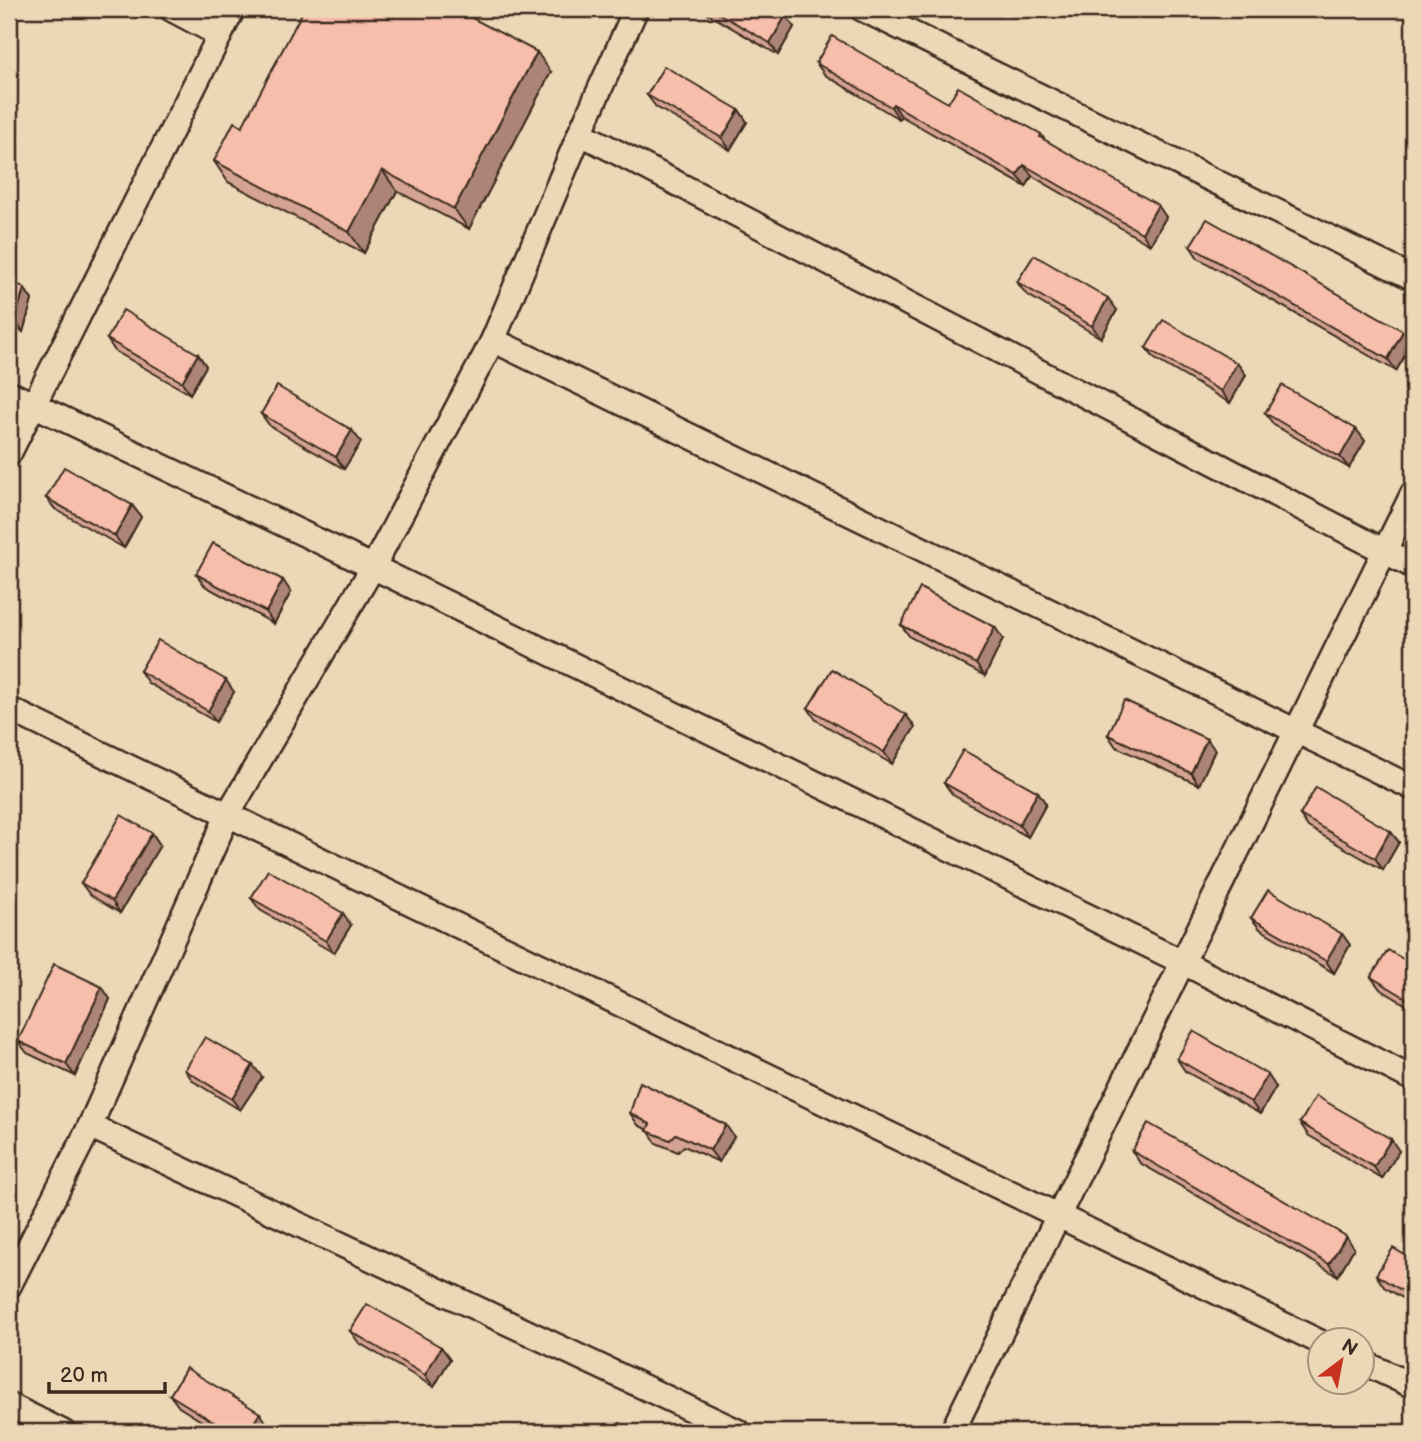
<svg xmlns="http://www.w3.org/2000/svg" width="1422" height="1441" font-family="'Balsamiq Sans',sans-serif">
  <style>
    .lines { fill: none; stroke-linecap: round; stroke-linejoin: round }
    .lane-casing { stroke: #3b2a1e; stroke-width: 28 }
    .lane { stroke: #ecd7b6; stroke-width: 23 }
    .wall { fill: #d4a393; stroke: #3b2a1e; stroke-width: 2 }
    .shaded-wall { fill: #ac8578; stroke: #3b2a1e; stroke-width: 2 }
    .building { fill: #f6beab; stroke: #3b2a1e; stroke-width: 2 }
  </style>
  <rect width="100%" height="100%" fill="#ecd7b6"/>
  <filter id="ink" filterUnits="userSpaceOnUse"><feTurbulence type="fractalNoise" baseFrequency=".0143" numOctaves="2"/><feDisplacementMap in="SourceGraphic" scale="14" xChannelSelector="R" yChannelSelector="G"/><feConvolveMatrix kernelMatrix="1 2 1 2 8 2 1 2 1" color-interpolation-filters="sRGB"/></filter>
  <g filter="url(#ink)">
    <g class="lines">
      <defs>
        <g id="lane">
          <polyline points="171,9 220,35"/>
          <polyline points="636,9 580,133 493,340 373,567 228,814 90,1126 739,1432"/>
          <polyline points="862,9 1413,278"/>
          <polyline points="580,133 1413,566"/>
          <polyline points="493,340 1413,788"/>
          <polyline points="9,393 373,567 1182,962 1413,1079"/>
          <polyline points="9,454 233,9"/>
          <polyline points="9,709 1320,1342"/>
          <polyline points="9,1286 90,1126"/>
          <polyline points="1362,1362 1413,1386"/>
          <polyline points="9,1405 63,1432"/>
          <polyline points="952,1432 1413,493"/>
        </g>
      </defs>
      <use href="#lane" class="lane-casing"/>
      <use href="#lane" class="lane"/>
    </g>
    <g class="wall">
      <polygon points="701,9 776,9 794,27 778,55 703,11"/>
      <polygon points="816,63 948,103 1041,134 1045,140 1166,217 1150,245 1032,176 1026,187 901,116 899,119 825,75"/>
      <polygon points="551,72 469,229 397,191 364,253 228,182 214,161 242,127"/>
      <polygon points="647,95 739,110 747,122 730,150 656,107"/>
      <polygon points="1190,246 1412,343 1396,371 1198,258"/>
      <polygon points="9,279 24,288 32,300 23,332 9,323"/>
      <polygon points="1017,282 1117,310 1101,338 1026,294"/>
      <polygon points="107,339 198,354 206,366 190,394 115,351"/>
      <polygon points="1146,348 1237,363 1246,375 1230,403 1155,359"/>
      <polygon points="1265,413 1356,429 1365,441 1349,468 1274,425"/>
      <polygon points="261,414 361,442 344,469 270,426"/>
      <polygon points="46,498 132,505 141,517 124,548 55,509"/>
      <polygon points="196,574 291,592 274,624 205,586"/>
      <polygon points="901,625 1003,639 985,676 910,637"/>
      <polygon points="140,671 234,692 216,722 148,683"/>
      <polygon points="808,708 906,715 915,727 892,764 816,720"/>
      <polygon points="1108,735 1215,750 1199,785 1116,747"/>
      <polygon points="944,783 1038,792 1046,804 1028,837 953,795"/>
      <polygon points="1300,815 1390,831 1399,842 1383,870 1308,827"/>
      <polygon points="152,833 160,845 120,913 90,895 81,883"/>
      <polygon points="251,898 351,925 334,953 260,910"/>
      <polygon points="1251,918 1342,934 1350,945 1334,973 1260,929"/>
      <polygon points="1413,965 1413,1009 1380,989 1371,977"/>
      <polygon points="102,987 110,999 75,1076 27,1053 18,1041"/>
      <polygon points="1177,1059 1276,1087 1260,1114 1185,1071"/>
      <polygon points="185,1070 262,1077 240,1110 193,1081"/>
      <polygon points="630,1113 734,1137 719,1162 684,1146 678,1152 656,1143 648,1130 638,1125"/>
      <polygon points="1300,1123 1399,1151 1382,1179 1308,1135"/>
      <polygon points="1132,1151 1354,1248 1338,1276 1140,1163"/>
      <polygon points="1413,1260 1413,1304 1384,1287 1376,1275"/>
      <polygon points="350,1331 441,1347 450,1359 434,1387 359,1343"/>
      <polygon points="170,1395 268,1425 264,1432 219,1432 179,1407"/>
    </g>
    <g class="shaded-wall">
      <polygon points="786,15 794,27 778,55 770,43"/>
      <polygon points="537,52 551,72 469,229 454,209"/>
      <polygon points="893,104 901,116 899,119 891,107"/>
      <polygon points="739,110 747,122 730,150 722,138"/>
      <polygon points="1024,165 1032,176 1026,187 1017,175"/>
      <polygon points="382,170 397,191 364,253 349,232"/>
      <polygon points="1158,205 1166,217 1150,245 1142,233"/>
      <polygon points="24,288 32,300 23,332 15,320"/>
      <polygon points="1108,298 1117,310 1101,338 1092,326"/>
      <polygon points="1403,331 1412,343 1396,371 1388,359"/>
      <polygon points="198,354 206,366 190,394 182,382"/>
      <polygon points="1237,363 1246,375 1230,403 1221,391"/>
      <polygon points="1356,429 1365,441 1349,468 1340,457"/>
      <polygon points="352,430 361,442 344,469 336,457"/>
      <polygon points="132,505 141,517 124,548 115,536"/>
      <polygon points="283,580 291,592 274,624 266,612"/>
      <polygon points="995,627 1003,639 985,676 976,664"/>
      <polygon points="226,680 234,692 216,722 208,711"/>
      <polygon points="906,715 915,727 892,764 884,752"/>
      <polygon points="1207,739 1215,750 1199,785 1191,773"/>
      <polygon points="1038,792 1046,804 1028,837 1019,825"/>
      <polygon points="1390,831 1399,842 1383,870 1375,858"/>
      <polygon points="152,833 160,845 120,913 112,901"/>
      <polygon points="343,913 351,925 334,953 326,941"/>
      <polygon points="1342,934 1350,945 1334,973 1326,961"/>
      <polygon points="102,987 110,999 75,1076 66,1064"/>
      <polygon points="253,1065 262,1077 240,1110 232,1099"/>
      <polygon points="1268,1075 1276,1087 1260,1114 1251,1102"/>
      <polygon points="726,1125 734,1137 719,1162 710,1150"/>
      <polygon points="1391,1139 1399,1151 1382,1179 1374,1167"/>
      <polygon points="1346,1236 1354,1248 1338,1276 1329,1264"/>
      <polygon points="441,1347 450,1359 434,1387 425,1375"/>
      <polygon points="260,1413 268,1425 264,1432 248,1432"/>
    </g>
    <g class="building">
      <polygon points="304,9 455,9 537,52 454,209 382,170 349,232 214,161 234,122 242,127"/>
      <polygon points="711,9 776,9 786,15 770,43"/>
      <polygon points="832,36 948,103 958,87 1041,134 1040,137 1158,205 1142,233 1024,165 1017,175 893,104 891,107 816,63"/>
      <polygon points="664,66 739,110 722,138 647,95"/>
      <polygon points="1207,219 1403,331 1388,359 1190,246"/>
      <polygon points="1034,255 1108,298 1092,326 1017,282"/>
      <polygon points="9,279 24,288 15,320 9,317"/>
      <polygon points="123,310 198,354 182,382 107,339"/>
      <polygon points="1163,320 1237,363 1221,391 1146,348"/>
      <polygon points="1282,385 1356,429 1340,457 1265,413"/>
      <polygon points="277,386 352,430 336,457 261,414"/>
      <polygon points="64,467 132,505 115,536 46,498"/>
      <polygon points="213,543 283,580 266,612 196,574"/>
      <polygon points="920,588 995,627 976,664 901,625"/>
      <polygon points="158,640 226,680 208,711 140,671"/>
      <polygon points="832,669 906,715 884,752 808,708"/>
      <polygon points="1124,700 1207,739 1191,773 1108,735"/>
      <polygon points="963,750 1038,792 1019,825 944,783"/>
      <polygon points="1316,787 1390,831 1375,858 1300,815"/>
      <polygon points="121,815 152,833 112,901 81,883"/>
      <polygon points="268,870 343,913 326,941 251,898"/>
      <polygon points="1268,890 1342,934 1326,961 1251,918"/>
      <polygon points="1388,950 1413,965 1413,1002 1371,977"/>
      <polygon points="54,964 102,987 66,1064 18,1041"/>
      <polygon points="1193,1031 1268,1075 1251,1102 1177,1059"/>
      <polygon points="205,1037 253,1065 232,1099 185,1070"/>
      <polygon points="640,1082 726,1125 710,1150 676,1134 670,1140 647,1131 650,1124 630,1113"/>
      <polygon points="1316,1096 1391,1139 1374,1167 1300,1123"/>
      <polygon points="1148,1123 1346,1236 1329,1264 1132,1151"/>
      <polygon points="1393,1248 1413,1260 1413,1297 1376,1275"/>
      <polygon points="367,1304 441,1347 425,1375 350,1331"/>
      <polygon points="186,1368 260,1413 248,1432 230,1432 170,1395"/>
      <polygon points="620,1423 635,1432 615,1432"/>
    </g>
  </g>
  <rect width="1422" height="1441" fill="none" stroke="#ecd7b6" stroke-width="35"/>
  <rect x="18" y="18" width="1387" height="1406" fill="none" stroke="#3b2a1e" stroke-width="2.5" filter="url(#ink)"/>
  <g transform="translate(1341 1361) rotate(32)"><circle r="33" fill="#ecd7b6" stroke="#a59279" stroke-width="2"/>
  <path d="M0-5L12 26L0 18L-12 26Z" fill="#c8321e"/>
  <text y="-10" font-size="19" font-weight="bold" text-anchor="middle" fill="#3b2a1e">N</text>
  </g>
  <path d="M49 1382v10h116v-10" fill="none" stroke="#3b2a1e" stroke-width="3.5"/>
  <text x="60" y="1382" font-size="21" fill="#3b2a1e" stroke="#ecd7b6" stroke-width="5" paint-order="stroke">20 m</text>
</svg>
